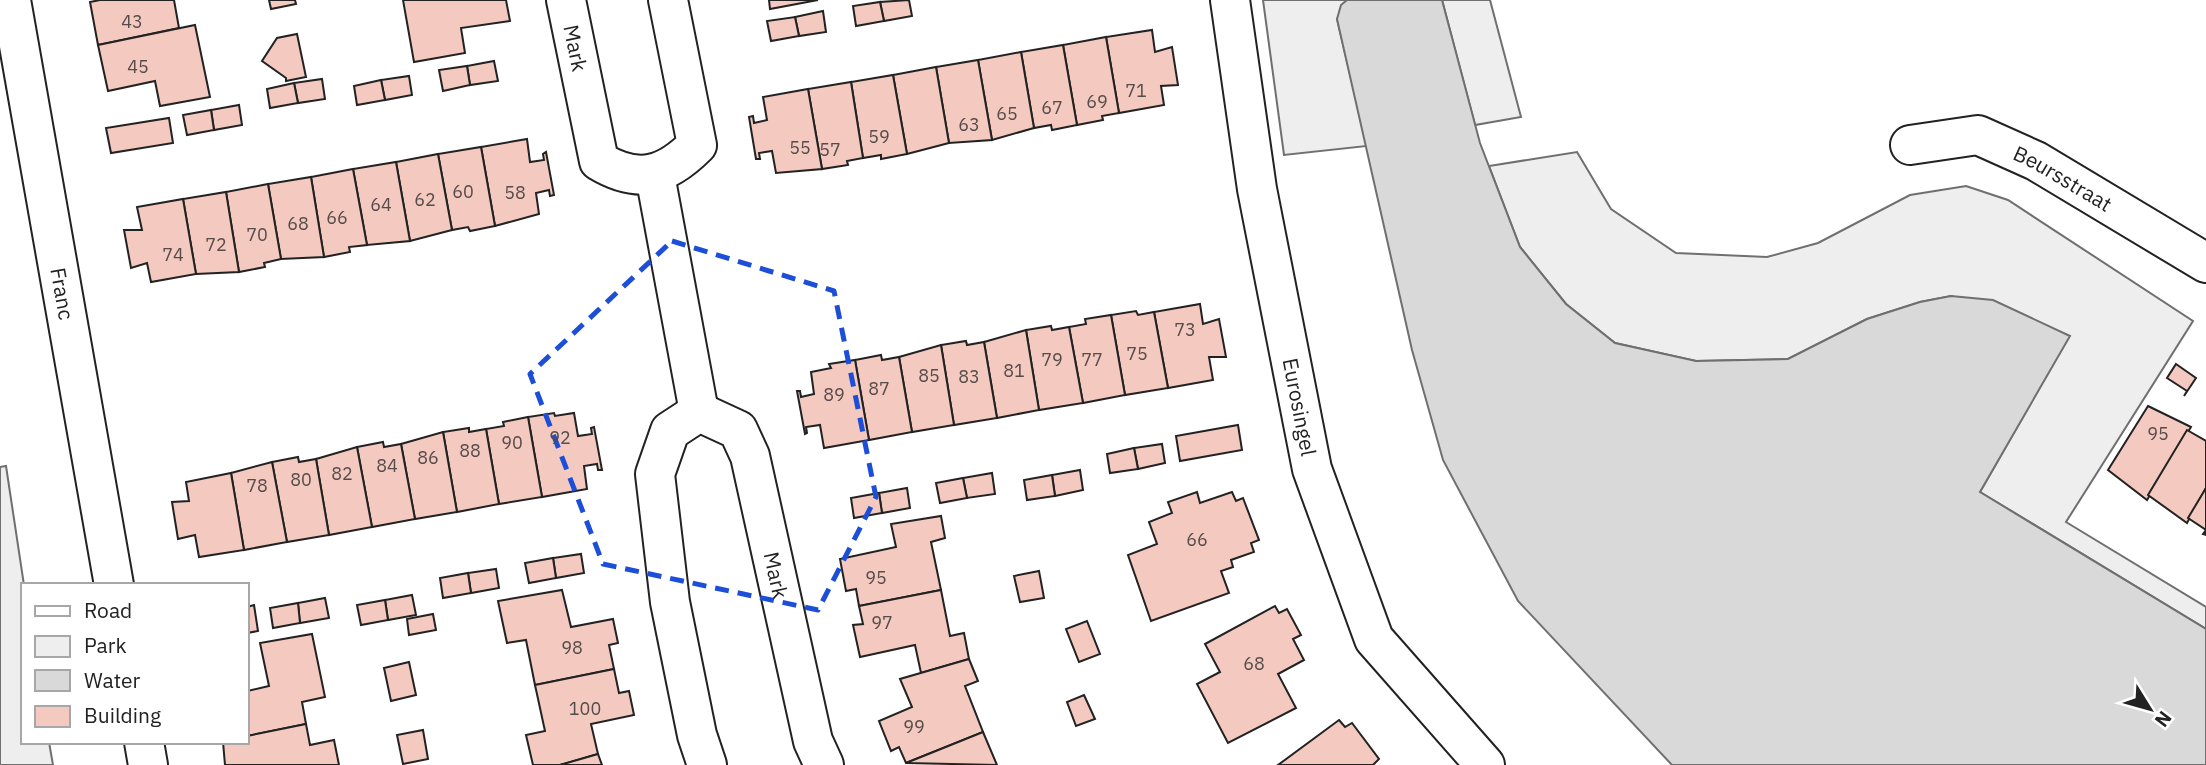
<svg xmlns="http://www.w3.org/2000/svg" width="2206" height="765" font-family="'IBM Plex Sans',sans-serif">
  <style>
    .green { fill: #eee; stroke: #6f6f6f; stroke-width: 2 }
    .water { fill: #d9d9d9; stroke: #6f6f6f; stroke-width: 2 }
    .building { fill: #f3c9c0; stroke: #222; stroke-width: 2 }
    .lines { fill: none; stroke-linecap: round; stroke-linejoin: round }
    .minor-casing { stroke: #222; stroke-width: 42 }
    .minor { stroke: #fff; stroke-width: 38 }
    .marked { fill: none; stroke: #1d4ed8; stroke-width: 5; stroke-dasharray: 14 9; stroke-linejoin: round }
    .labels { text-anchor: middle; dominant-baseline: central; stroke-width: 5; stroke-linejoin: round; paint-order: stroke }
    .number-label { font-size: 18px; fill: #564c4a }
    .street-label { font-size: 21px; fill: #222; stroke: #fff }
  </style>
  <rect width="100%" height="100%" fill="#fff"/>
  <g class="green">
    <polygon points="1263,0 1350,0 1337,19 1367,146 1284,155"/>
    <polygon points="1442,0 1490,0 1521,117 1475,125"/>
    <polygon points="1577,152 1611,209 1676,253 1767,257 1818,243 1910,195 1966,186 2008,200 2193,321 2066,522 2206,607 2206,629 1980,492 2069,336 1951,296 1920,302 1867,319 1788,359 1696,361 1615,343 1566,304 1520,247 1489,166"/>
    <polygon points="6,466 24,585 23,742 49,742 53,765 0,765 0,467"/>
  </g>
  <polygon class="water" points="1347,0 1442,0 1480,143 1520,247 1566,304 1615,343 1696,361 1788,359 1867,319 1920,302 1951,296 1993,300 2070,336 1980,492 2206,629 2206,765 1672,765 1518,601 1443,460 1412,350 1337,19 1341,5"/>
  <g class="building">
    <polygon points="100,0 174,0 179,28 98,45 90,2"/>
    <polygon points="269,0 295,0 296,4 271,9"/>
    <polygon points="403,0 506,0 510,21 461,28 465,53 414,62"/>
    <polygon points="769,0 818,0 770,9"/>
    <polygon points="909,0 912,16 884,21 880,2"/>
    <polygon points="880,2 884,21 856,26 853,6"/>
    <polygon points="823,11 826,32 799,36 795,17"/>
    <polygon points="795,17 799,36 771,41 767,21"/>
    <polygon points="195,25 210,97 160,106 155,81 108,91 98,45"/>
    <polygon points="1152,30 1155,52 1172,47 1178,85 1161,86 1164,105 1119,113 1106,37"/>
    <polygon points="297,34 306,77 286,81 286,78 262,61 277,38"/>
    <polygon points="1106,37 1119,113 1102,116 1103,120 1077,125 1063,45"/>
    <polygon points="1063,45 1077,125 1052,130 1051,125 1034,128 1021,52"/>
    <polygon points="1021,52 1034,128 992,140 978,60"/>
    <polygon points="978,60 992,140 949,143 936,67"/>
    <polygon points="494,61 498,81 470,85 467,66"/>
    <polygon points="467,66 470,85 443,91 439,70"/>
    <polygon points="936,67 949,143 907,154 893,75"/>
    <polygon points="893,75 907,154 881,159 881,155 863,158 851,82"/>
    <polygon points="409,76 412,95 385,100 381,80"/>
    <polygon points="322,79 325,99 298,103 294,83"/>
    <polygon points="381,80 385,100 357,105 354,86"/>
    <polygon points="851,82 863,158 847,161 848,165 822,169 808,89"/>
    <polygon points="294,83 298,103 270,108 267,89"/>
    <polygon points="808,89 822,169 776,173 772,151 759,153 760,159 756,159 749,117 753,116 754,123 767,120 763,97"/>
    <polygon points="239,105 242,125 214,130 211,110"/>
    <polygon points="211,110 214,130 187,135 183,115"/>
    <polygon points="169,118 173,143 111,153 106,128"/>
    <polygon points="527,139 530,162 544,160 543,154 546,152 554,195 550,196 549,190 536,193 539,214 495,226 481,147"/>
    <polygon points="481,147 495,226 470,231 468,227 452,230 438,154"/>
    <polygon points="438,154 452,230 410,241 396,162"/>
    <polygon points="396,162 410,241 367,245 353,169"/>
    <polygon points="353,169 367,245 349,247 350,252 324,257 311,177"/>
    <polygon points="311,177 324,257 281,259 268,184"/>
    <polygon points="268,184 281,259 264,263 265,267 239,272 226,192"/>
    <polygon points="226,192 239,272 196,274 183,199"/>
    <polygon points="183,199 196,274 151,282 147,263 131,268 124,230 142,230 137,207"/>
    <polygon points="1200,304 1203,324 1219,319 1226,357 1209,357 1213,380 1168,388 1154,312"/>
    <polygon points="1136,311 1138,315 1154,312 1168,388 1125,395 1111,315"/>
    <polygon points="1111,315 1125,395 1083,403 1069,327 1086,324 1085,319"/>
    <polygon points="1051,326 1052,330 1069,327 1083,403 1039,410 1026,330"/>
    <polygon points="1026,330 1039,410 997,418 984,342"/>
    <polygon points="966,341 967,345 984,342 997,418 954,425 941,345"/>
    <polygon points="941,345 954,425 912,432 899,357"/>
    <polygon points="881,355 882,360 899,357 912,432 869,440 855,360"/>
    <polygon points="855,360 869,440 824,448 820,425 806,427 807,433 805,434 797,391 800,391 801,397 814,394 811,372 831,368 829,364"/>
    <polygon points="2176,364 2196,378 2184,396 2187,391 2167,378"/>
    <polygon points="2148,406 2191,427 2147,500 2108,470"/>
    <polygon points="554,413 555,416 574,413 578,436 592,434 591,428 594,427 602,470 598,470 597,464 584,466 587,489 542,497 528,417"/>
    <polygon points="528,417 542,497 499,504 486,429 504,426 503,422"/>
    <polygon points="1238,425 1242,450 1180,461 1176,436"/>
    <polygon points="469,428 469,432 486,429 499,504 457,512 443,432"/>
    <polygon points="2187,430 2206,441 2206,488 2187,523 2148,495"/>
    <polygon points="443,432 457,512 415,519 401,444"/>
    <polygon points="383,442 384,447 401,444 415,519 372,527 357,447"/>
    <polygon points="1162,444 1165,463 1138,469 1134,448"/>
    <polygon points="357,447 372,527 329,535 316,459"/>
    <polygon points="1134,448 1138,469 1110,473 1107,454"/>
    <polygon points="298,457 299,462 316,459 329,535 287,542 272,462"/>
    <polygon points="272,462 287,542 244,550 231,473"/>
    <polygon points="1080,470 1083,490 1055,496 1052,475"/>
    <polygon points="231,473 244,550 199,557 195,535 178,539 172,502 189,501 186,482"/>
    <polygon points="992,473 995,494 967,498 963,478"/>
    <polygon points="1052,475 1055,496 1027,500 1024,480"/>
    <polygon points="963,478 967,498 940,503 936,483"/>
    <polygon points="907,488 910,508 882,513 879,493"/>
    <polygon points="2206,488 2206,535 2203,534 2206,530 2188,518"/>
    <polygon points="1197,492 1200,503 1232,492 1236,501 1243,498 1259,540 1251,543 1254,552 1231,560 1233,567 1221,571 1229,593 1151,621 1128,555 1157,544 1149,522 1172,513 1168,502"/>
    <polygon points="879,493 882,513 854,518 851,498"/>
    <polygon points="941,516 945,538 931,542 941,590 859,606 856,589 846,591 840,559 896,547 891,524"/>
    <polygon points="581,554 584,573 556,578 553,558"/>
    <polygon points="553,558 556,578 529,583 525,563"/>
    <polygon points="496,569 499,588 471,593 468,573"/>
    <polygon points="1039,571 1044,598 1020,602 1014,576"/>
    <polygon points="468,573 471,593 443,598 440,578"/>
    <polygon points="562,590 571,627 613,619 618,643 609,645 614,669 535,685 526,640 507,643 498,601"/>
    <polygon points="941,590 950,636 964,633 969,659 921,673 915,645 860,657 853,625 863,624 859,606"/>
    <polygon points="412,595 416,615 388,620 385,600"/>
    <polygon points="325,598 329,618 300,623 298,603"/>
    <polygon points="385,600 388,620 361,625 357,605"/>
    <polygon points="298,603 300,623 273,628 270,608"/>
    <polygon points="254,605 258,631 247,633 247,607"/>
    <polygon points="1275,606 1279,613 1287,609 1301,635 1293,639 1304,660 1278,674 1296,708 1228,743 1197,684 1220,672 1205,644"/>
    <polygon points="433,614 436,630 409,635 407,619"/>
    <polygon points="1087,621 1100,654 1079,662 1066,629"/>
    <polygon points="312,634 325,697 302,702 306,724 247,736 247,691 269,686 260,643"/>
    <polygon points="969,659 978,681 965,686 983,732 906,763 899,747 891,751 879,721 912,707 900,679"/>
    <polygon points="409,662 416,695 391,701 384,668"/>
    <polygon points="614,669 619,693 629,691 634,715 591,724 598,754 560,765 533,765 526,735 545,731 535,685"/>
    <polygon points="1084,695 1095,719 1076,726 1067,702"/>
    <polygon points="1339,720 1345,727 1352,723 1379,759 1373,765 1278,765"/>
    <polygon points="306,724 310,745 334,740 339,765 225,765 223,742 247,742 247,736"/>
    <polygon points="423,730 428,759 403,764 397,735"/>
    <polygon points="983,732 997,765 906,763"/>
    <polygon points="598,754 602,765 560,765"/>
  </g>
  <g class="lines">
    <defs>
      <g id="minor">
        <path id="s1" d="M 11,0 L 114,585"/>
        <path id="s2" d="M 566,0 L 599,161 C 639,185 666,176 697,145 L 668,0"/>
        <path id="s3" d="M 1230,0 L 1257,189 L 1312,469 L 1374,639 L 1485,765"/>
        <path id="s4" d="M 1910,145 L 1978,135 L 2036,161 L 2206,263"/>
        <polyline points="655,175 699,412"/>
        <polyline points="144,742 148,765"/>
        <path id="s5" d="M 707,765 L 697,735 L 670,602 L 655,474 L 670,431 L 699,412 L 738,430 L 750,456 L 813,741 L 824,765"/>
      </g>
    </defs>
    <use href="#minor" class="minor-casing"/>
    <use href="#minor" class="minor"/>
  </g>
  <path class="marked" d="M 672,241 L 834,291 L 876,497 L 818,610 L 603,564 L 530,374 Z"/>
  <g class="labels">
    <g class="number-label">
      <text x="132" y="21">43</text>
      <text x="138" y="66">45</text>
      <text x="1136" y="90">71</text>
      <text x="1097" y="101">69</text>
      <text x="1052" y="107">67</text>
      <text x="1007" y="113">65</text>
      <text x="969" y="124">63</text>
      <text x="879" y="136">59</text>
      <text x="800" y="147">55</text>
      <text x="830" y="149">57</text>
      <text x="463" y="191">60</text>
      <text x="515" y="192">58</text>
      <text x="425" y="199">62</text>
      <text x="381" y="204">64</text>
      <text x="337" y="217">66</text>
      <text x="298" y="223">68</text>
      <text x="257" y="234">70</text>
      <text x="216" y="244">72</text>
      <text x="173" y="254">74</text>
      <text x="1185" y="329">73</text>
      <text x="1137" y="353">75</text>
      <text x="1052" y="359">79</text>
      <text x="1092" y="359">77</text>
      <text x="1014" y="370">81</text>
      <text x="929" y="375">85</text>
      <text x="969" y="376">83</text>
      <text x="879" y="388">87</text>
      <text x="834" y="394">89</text>
      <text x="2158" y="433">95</text>
      <text x="560" y="437">92</text>
      <text x="512" y="442">90</text>
      <text x="470" y="450">88</text>
      <text x="428" y="457">86</text>
      <text x="387" y="465">84</text>
      <text x="342" y="473">82</text>
      <text x="301" y="479">80</text>
      <text x="257" y="485">78</text>
      <text x="1197" y="539">66</text>
      <text x="876" y="577">95</text>
      <text x="882" y="622">97</text>
      <text x="572" y="647">98</text>
      <text x="1254" y="663">68</text>
      <text x="585" y="708">100</text>
      <text x="914" y="726">99</text>
    </g>
    <g class="street-label">
      <text stroke="none"><textPath href="#s2" startOffset="49">Mark</textPath></text>
      <text stroke="none"><textPath href="#s4" startOffset="164">Beursstraat</textPath></text>
      <text stroke="none"><textPath href="#s1" startOffset="298">Franc</textPath></text>
      <text stroke="none"><textPath href="#s3" startOffset="413">Eurosingel</textPath></text>
      <text stroke="none"><textPath href="#s5" startOffset="570">Mark</textPath></text>
    </g>
  </g>
  <rect x="21" y="583" width="228" height="161" fill="#ffffff" stroke="#a7a7a7" stroke-width="2"/>
  <rect x="35" y="606" width="35" height="10" fill="#ffffff" stroke="#a7a7a7" stroke-width="2"/>
  <text x="84" y="618" font-size="21" fill="#222222">Road</text>
  <rect x="35" y="636" width="35" height="21" fill="#eeeeee" stroke="#a7a7a7" stroke-width="2"/>
  <text x="84" y="653" font-size="21" fill="#222222">Park</text>
  <rect x="35" y="670" width="35" height="21" fill="#d9d9d9" stroke="#a7a7a7" stroke-width="2"/>
  <text x="84" y="688" font-size="21" fill="#222222">Water</text>
  <rect x="35" y="706" width="35" height="21" fill="#f3c9c0" stroke="#a7a7a7" stroke-width="2"/>
  <text x="84" y="723" font-size="21" fill="#222222">Building</text>
  <g transform="translate(2150 709) rotate(127)" stroke="#ffffff" stroke-width="5" paint-order="stroke">
  <path d="M0-5L12 26L0 18L-12 26Z" fill="#222222"/>
  <text y="-10" font-size="19" font-weight="bold" text-anchor="middle" fill="#222222">N</text>
  </g>
</svg>
